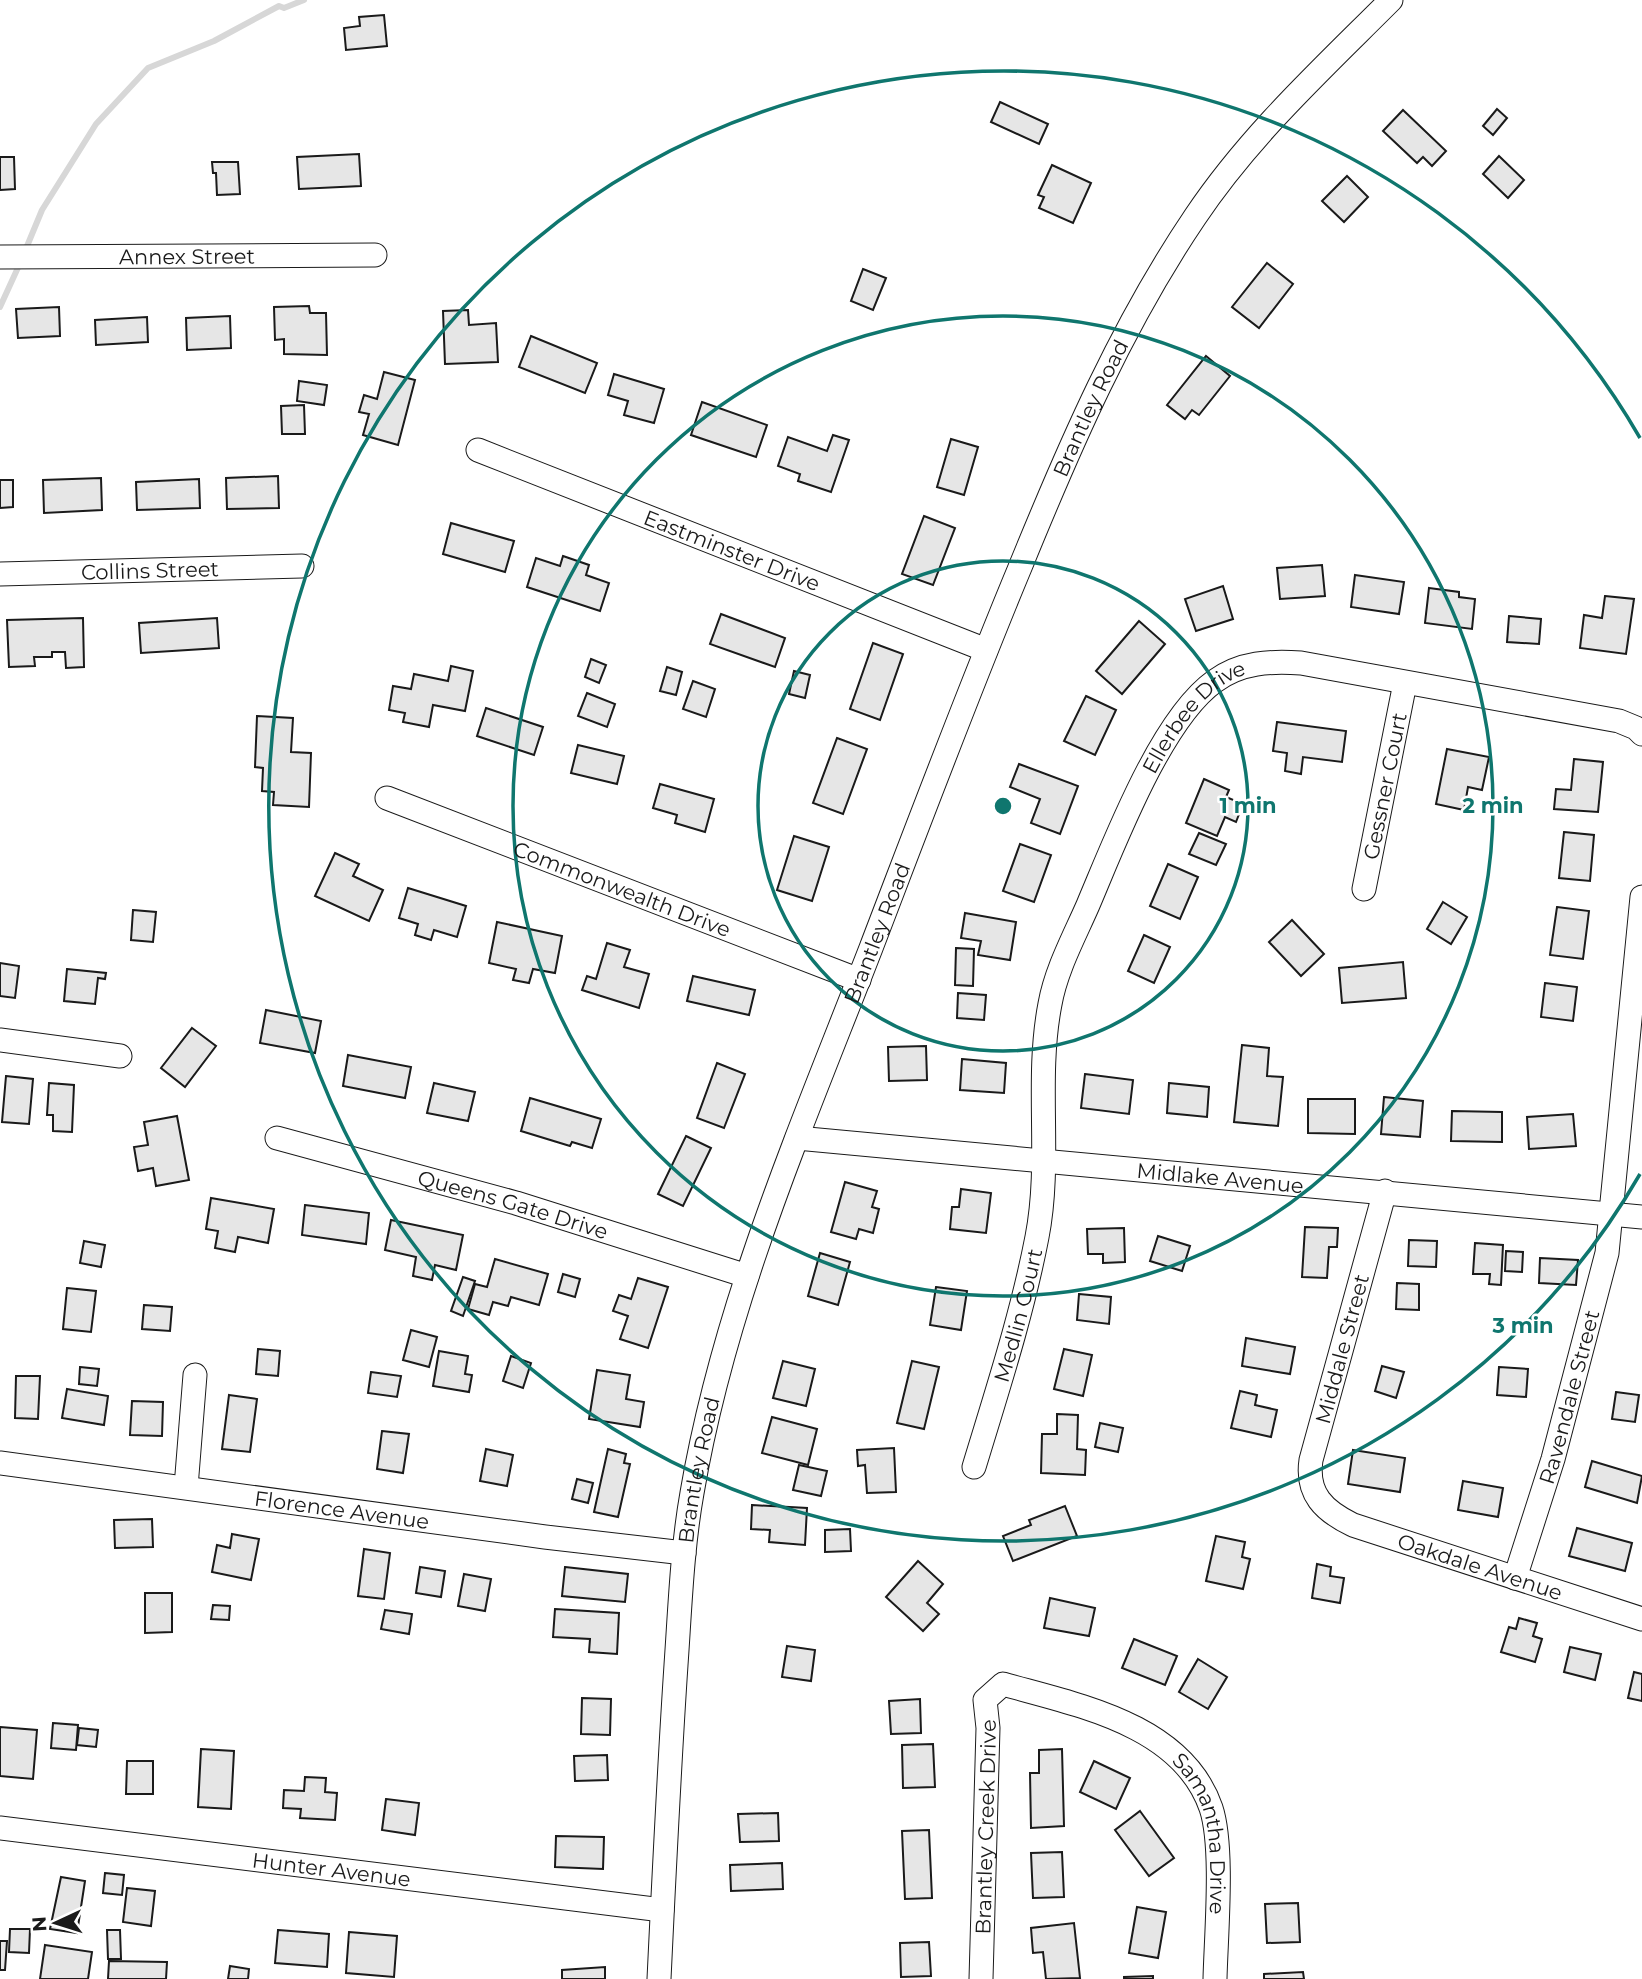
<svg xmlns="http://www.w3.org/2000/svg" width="1642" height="1979" font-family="Montserrat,sans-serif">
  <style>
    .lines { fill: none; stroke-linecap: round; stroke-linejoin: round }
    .stream { stroke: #d7d7d7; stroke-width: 6 }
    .building { fill: #e6e6e6; stroke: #1a1a1a; stroke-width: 2 }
    .minor-casing { stroke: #1a1a1a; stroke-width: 25 }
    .minor { stroke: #fff; stroke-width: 23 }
    .ring { fill: none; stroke: #0f766e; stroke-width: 3.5 }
    .labels { text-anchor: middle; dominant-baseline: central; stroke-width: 5; stroke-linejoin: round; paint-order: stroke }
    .street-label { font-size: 21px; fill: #1a1a1a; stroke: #fff }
    .centre { fill: #0f766e; stroke: #fff; stroke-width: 3.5 }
    .ring-label { font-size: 21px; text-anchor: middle; font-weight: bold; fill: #0f766e; stroke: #fff; stroke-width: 5; stroke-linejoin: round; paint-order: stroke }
  </style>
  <rect width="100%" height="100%" fill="#fff"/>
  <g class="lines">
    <g class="stream">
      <polyline points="25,251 42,210 96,124 148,68 214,41 279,6 284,8 304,0"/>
      <polyline points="0,307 21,261"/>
    </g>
  </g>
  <g class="building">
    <polygon points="384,15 387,46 346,50 344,28 360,26 359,17"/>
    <polygon points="1000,102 1048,124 1039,144 991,122"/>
    <polygon points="1497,109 1507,118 1493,135 1483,126"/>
    <polygon points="1403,110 1446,151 1432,166 1423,157 1417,163 1383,131"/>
    <polygon points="359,154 361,186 299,189 297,157"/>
    <polygon points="1499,156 1524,180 1508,198 1483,174"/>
    <polygon points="0,157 14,157 15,189 0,190"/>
    <polygon points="212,162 238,162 240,194 217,195 216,173 213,173"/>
    <polygon points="1052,165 1091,183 1073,223 1039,208 1044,197 1038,195"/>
    <polygon points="1347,176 1368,197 1344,222 1322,201"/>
    <polygon points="1267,263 1293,284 1259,328 1232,307"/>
    <polygon points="863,269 886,278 873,310 851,301"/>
    <polygon points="309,306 310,313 326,313 327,355 284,354 284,339 275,340 274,307"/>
    <polygon points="59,307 60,336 18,338 16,309"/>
    <polygon points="468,310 469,325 496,323 498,362 445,364 443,311"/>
    <polygon points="230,316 231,348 187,350 186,318"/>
    <polygon points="147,317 148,342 96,345 95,320"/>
    <polygon points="531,336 597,363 585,393 519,367"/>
    <polygon points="1206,356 1230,376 1199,415 1192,410 1185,419 1167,405"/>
    <polygon points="384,372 415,380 398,445 363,435 369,414 359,412 364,395 377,399"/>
    <polygon points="614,374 664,389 654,423 624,415 628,401 608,395"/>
    <polygon points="299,381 327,385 324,405 297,401"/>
    <polygon points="702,402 767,425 756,457 691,435"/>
    <polygon points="304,405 305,434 282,434 281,406"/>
    <polygon points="833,435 849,440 831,492 798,481 800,474 778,466 788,437 827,451"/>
    <polygon points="951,439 978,447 964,495 937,487"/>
    <polygon points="278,476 279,508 227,509 226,478"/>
    <polygon points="101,478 102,510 44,513 43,480"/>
    <polygon points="199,479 200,508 137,510 136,482"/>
    <polygon points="0,480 13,480 13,507 0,508"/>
    <polygon points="924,516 955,528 933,585 902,574"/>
    <polygon points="451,523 514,541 505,572 443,554"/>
    <polygon points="563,556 589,565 586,575 609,583 600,611 527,587 536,558 560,566"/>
    <polygon points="1322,565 1325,596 1280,599 1277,568"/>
    <polygon points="1355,575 1404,582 1399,614 1351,607"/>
    <polygon points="1223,586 1233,619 1196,631 1185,599"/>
    <polygon points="1429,588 1459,592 1459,597 1475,599 1472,629 1425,623"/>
    <polygon points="1605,596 1634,599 1626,654 1580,648 1584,615 1602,618"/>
    <polygon points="721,614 785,638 775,667 710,644"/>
    <polygon points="1509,616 1541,619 1539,644 1507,642"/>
    <polygon points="83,618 84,667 66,668 65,652 52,652 52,657 34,657 35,666 9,667 7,620"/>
    <polygon points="217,618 219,648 141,653 139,623"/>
    <polygon points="1139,621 1165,644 1122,694 1096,671"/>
    <polygon points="873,643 903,654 880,720 850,709"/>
    <polygon points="591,659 606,665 599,683 585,677"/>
    <polygon points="451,666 473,671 465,711 433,705 429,727 403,722 405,713 389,710 393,686 411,689 414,674 448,681"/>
    <polygon points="667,667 682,672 676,695 660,691"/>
    <polygon points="794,671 810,675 805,698 789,694"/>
    <polygon points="693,681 715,689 706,717 683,709"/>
    <polygon points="587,693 615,704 607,727 578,716"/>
    <polygon points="1086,696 1116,710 1095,755 1064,741"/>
    <polygon points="486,708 543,727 534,755 477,736"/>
    <polygon points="257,716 293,718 291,752 311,753 309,807 273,805 274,792 262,791 263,768 255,767"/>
    <polygon points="1277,722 1346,731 1342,762 1303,757 1301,774 1285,771 1287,753 1273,751"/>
    <polygon points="837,738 867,749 843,814 813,803"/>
    <polygon points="578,745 624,756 617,784 571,773"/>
    <polygon points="1447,749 1489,757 1482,790 1468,787 1464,810 1436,804"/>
    <polygon points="1574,759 1603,762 1598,812 1554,809 1556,789 1571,790"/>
    <polygon points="1019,764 1078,786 1060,834 1031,823 1040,799 1010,787"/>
    <polygon points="1204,779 1229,790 1226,797 1243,804 1236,822 1225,817 1217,836 1186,823"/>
    <polygon points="660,784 714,799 705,832 675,823 677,815 653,808"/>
    <polygon points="1564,832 1594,835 1590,881 1559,878"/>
    <polygon points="1199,833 1226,844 1216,865 1189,854"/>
    <polygon points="794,836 829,847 812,901 777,890"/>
    <polygon points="1020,844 1051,855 1034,902 1003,891"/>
    <polygon points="335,853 359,864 353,876 383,890 369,921 315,896"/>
    <polygon points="1168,864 1198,877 1180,919 1150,906"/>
    <polygon points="408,888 466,906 457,937 434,930 431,940 415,935 418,924 399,918"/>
    <polygon points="1443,902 1467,917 1451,944 1427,929"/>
    <polygon points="1557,907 1589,911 1583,959 1550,955"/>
    <polygon points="133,910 156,912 153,942 131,940"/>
    <polygon points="965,913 1016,922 1010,960 978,955 981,941 961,938"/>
    <polygon points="1292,920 1324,954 1301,976 1269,942"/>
    <polygon points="497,922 562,936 555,973 533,969 529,983 513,980 516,969 489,963"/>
    <polygon points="1144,935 1170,947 1154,983 1128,971"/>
    <polygon points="607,943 630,950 624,967 649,974 639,1008 582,990 587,976 596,979"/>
    <polygon points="956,948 974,949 973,986 955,985"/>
    <polygon points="1403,962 1406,998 1342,1003 1339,968"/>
    <polygon points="0,963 19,966 15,998 0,996"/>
    <polygon points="67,969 106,973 105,979 98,978 95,1004 64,1001"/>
    <polygon points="693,976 755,990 749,1015 687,1001"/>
    <polygon points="1545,983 1577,987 1573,1021 1541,1017"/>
    <polygon points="958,993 986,995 984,1020 957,1018"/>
    <polygon points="266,1010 321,1021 315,1053 260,1043"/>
    <polygon points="192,1028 216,1046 185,1087 161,1068"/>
    <polygon points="1242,1045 1269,1048 1267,1076 1283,1077 1278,1126 1234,1122"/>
    <polygon points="926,1046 927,1080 889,1081 888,1047"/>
    <polygon points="348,1055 411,1067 405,1098 343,1086"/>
    <polygon points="962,1059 1006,1063 1004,1093 960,1090"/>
    <polygon points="717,1063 745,1074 724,1128 697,1118"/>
    <polygon points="1085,1074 1133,1080 1129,1114 1081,1108"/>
    <polygon points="6,1076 33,1079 29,1124 2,1122"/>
    <polygon points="49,1083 74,1085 72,1132 53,1131 53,1115 47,1115"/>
    <polygon points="434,1083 475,1092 468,1121 427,1113"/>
    <polygon points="1169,1083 1209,1087 1207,1117 1167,1113"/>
    <polygon points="1384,1097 1423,1101 1420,1137 1381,1134"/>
    <polygon points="530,1098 601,1119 592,1148 572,1142 570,1146 521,1131"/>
    <polygon points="1308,1099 1355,1099 1355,1134 1308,1133"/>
    <polygon points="1452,1111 1502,1112 1502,1142 1451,1141"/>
    <polygon points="1573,1114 1576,1146 1529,1149 1527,1117"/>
    <polygon points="177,1116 189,1180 156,1186 153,1168 138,1171 134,1147 148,1145 144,1122"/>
    <polygon points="686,1136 711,1148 683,1206 658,1194"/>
    <polygon points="845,1182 877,1191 872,1207 879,1209 873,1233 859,1229 856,1239 831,1232"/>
    <polygon points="961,1189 991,1193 986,1233 950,1229 952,1207 959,1207"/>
    <polygon points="211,1198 274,1209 268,1243 238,1237 235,1252 215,1248 218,1231 206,1229"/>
    <polygon points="305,1205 369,1213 366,1244 302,1235"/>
    <polygon points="391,1220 463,1235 456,1270 435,1265 432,1280 413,1276 416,1257 385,1250"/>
    <polygon points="1305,1227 1338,1228 1337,1247 1329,1247 1327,1278 1302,1277"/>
    <polygon points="1124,1228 1125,1262 1103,1263 1103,1254 1088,1254 1087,1229"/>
    <polygon points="1158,1236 1190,1246 1182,1271 1150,1261"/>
    <polygon points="1409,1240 1437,1241 1436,1267 1408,1266"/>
    <polygon points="84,1241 105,1245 101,1267 80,1263"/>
    <polygon points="1475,1243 1503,1245 1501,1285 1489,1284 1490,1274 1473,1274"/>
    <polygon points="1506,1251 1523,1252 1522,1272 1505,1271"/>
    <polygon points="820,1253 850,1262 838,1305 808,1296"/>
    <polygon points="1540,1258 1578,1260 1576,1285 1539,1283"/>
    <polygon points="495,1259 548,1274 539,1305 511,1297 508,1306 493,1302 489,1315 468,1309 475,1284 487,1287"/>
    <polygon points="563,1274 580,1279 575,1297 558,1292"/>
    <polygon points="463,1277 475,1281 463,1316 451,1311"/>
    <polygon points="638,1278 668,1287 648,1348 620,1339 628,1316 613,1311 619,1295 631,1299"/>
    <polygon points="1397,1283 1419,1284 1419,1310 1396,1309"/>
    <polygon points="936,1287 967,1291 961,1330 930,1325"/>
    <polygon points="67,1288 96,1291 91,1332 63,1329"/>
    <polygon points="1079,1294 1111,1297 1109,1324 1077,1320"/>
    <polygon points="144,1305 172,1307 170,1331 142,1329"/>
    <polygon points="411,1330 437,1337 429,1367 403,1360"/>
    <polygon points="1246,1338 1295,1347 1290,1374 1242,1366"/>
    <polygon points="258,1349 280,1351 278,1376 256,1374"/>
    <polygon points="1064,1349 1092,1355 1083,1396 1054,1389"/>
    <polygon points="439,1351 468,1356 465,1374 472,1375 469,1392 433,1386"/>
    <polygon points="511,1356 531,1363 523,1388 503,1381"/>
    <polygon points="783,1361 815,1369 806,1406 773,1398"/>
    <polygon points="912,1361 939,1367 924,1429 897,1423"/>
    <polygon points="1382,1366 1404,1372 1396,1398 1375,1391"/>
    <polygon points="80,1367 99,1369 97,1386 79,1384"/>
    <polygon points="1499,1367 1528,1369 1526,1397 1497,1395"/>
    <polygon points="597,1370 630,1375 626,1399 644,1402 640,1427 589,1419"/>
    <polygon points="371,1372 401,1376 397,1397 368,1393"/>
    <polygon points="16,1376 40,1376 38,1419 15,1418"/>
    <polygon points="67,1389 108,1396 104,1425 62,1418"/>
    <polygon points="1240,1391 1257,1395 1255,1405 1277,1410 1271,1437 1231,1428"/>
    <polygon points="1616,1392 1639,1395 1635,1422 1612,1419"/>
    <polygon points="229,1395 257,1399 250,1452 222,1449"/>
    <polygon points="132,1401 163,1402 162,1436 130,1435"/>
    <polygon points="1057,1414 1078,1415 1077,1449 1086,1450 1085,1475 1041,1473 1042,1434 1057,1434"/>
    <polygon points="772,1417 817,1429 808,1465 762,1453"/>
    <polygon points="1100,1423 1123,1428 1118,1452 1095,1447"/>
    <polygon points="382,1431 409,1434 403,1473 377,1469"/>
    <polygon points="894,1448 896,1492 867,1493 865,1465 858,1466 857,1450"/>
    <polygon points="486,1449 513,1455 507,1486 480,1481"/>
    <polygon points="608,1449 626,1454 624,1463 630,1464 618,1517 594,1512"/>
    <polygon points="1353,1450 1405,1458 1400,1492 1348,1484"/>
    <polygon points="1592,1461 1642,1476 1637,1503 1585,1487"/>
    <polygon points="799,1465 827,1471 821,1496 793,1490"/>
    <polygon points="577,1479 593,1483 588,1503 572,1499"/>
    <polygon points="1463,1481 1503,1488 1498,1517 1458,1510"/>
    <polygon points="752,1505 807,1508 805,1545 769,1542 770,1530 751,1529"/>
    <polygon points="1065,1506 1077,1536 1013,1561 1003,1536 1031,1525 1029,1520"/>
    <polygon points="152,1519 153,1547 115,1548 114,1520"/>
    <polygon points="1577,1528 1632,1543 1625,1571 1569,1556"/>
    <polygon points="850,1529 851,1551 825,1552 825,1530"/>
    <polygon points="232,1534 259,1539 251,1580 212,1572 217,1545 230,1548"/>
    <polygon points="1216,1536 1245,1542 1242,1557 1250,1559 1243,1589 1206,1581"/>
    <polygon points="364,1549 390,1553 384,1599 358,1596"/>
    <polygon points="918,1561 943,1584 927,1603 939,1614 923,1631 886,1597"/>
    <polygon points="1317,1564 1331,1567 1330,1576 1344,1578 1340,1603 1312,1598"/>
    <polygon points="420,1567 445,1571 441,1597 416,1593"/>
    <polygon points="565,1567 628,1574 625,1602 562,1596"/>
    <polygon points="464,1574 491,1579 485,1611 458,1606"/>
    <polygon points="145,1593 172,1593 172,1632 145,1633"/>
    <polygon points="1050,1598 1095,1608 1089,1636 1044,1628"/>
    <polygon points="213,1605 230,1606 229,1620 211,1619"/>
    <polygon points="555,1609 619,1613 617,1654 589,1652 590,1639 553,1637"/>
    <polygon points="385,1610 412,1614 409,1634 381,1629"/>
    <polygon points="1519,1618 1537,1623 1533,1636 1542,1639 1535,1662 1501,1652 1509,1627 1516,1629"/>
    <polygon points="1134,1639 1177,1656 1165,1685 1122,1668"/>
    <polygon points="787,1646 815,1650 811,1681 782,1677"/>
    <polygon points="1570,1647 1601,1654 1595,1680 1564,1672"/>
    <polygon points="1198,1659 1227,1677 1208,1709 1179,1692"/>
    <polygon points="1634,1672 1642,1674 1642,1701 1628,1698"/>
    <polygon points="582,1698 611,1699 610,1735 581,1734"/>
    <polygon points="920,1699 921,1733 891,1734 889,1701"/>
    <polygon points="53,1723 78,1725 76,1750 51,1748"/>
    <polygon points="0,1727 37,1730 33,1779 0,1776"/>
    <polygon points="79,1728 98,1730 96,1747 77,1745"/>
    <polygon points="933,1744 935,1787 903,1788 902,1745"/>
    <polygon points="201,1749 234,1751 231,1809 198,1807"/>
    <polygon points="1062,1749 1064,1826 1031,1828 1030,1773 1039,1773 1039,1750"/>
    <polygon points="607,1755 608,1780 575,1781 574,1756"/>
    <polygon points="127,1761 153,1761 153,1794 126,1794"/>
    <polygon points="1094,1761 1130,1778 1116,1809 1080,1792"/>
    <polygon points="305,1777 326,1778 325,1792 337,1793 335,1820 300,1818 301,1809 283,1808 284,1790 304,1791"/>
    <polygon points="386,1799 419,1803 415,1835 382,1830"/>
    <polygon points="1140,1811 1174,1858 1149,1876 1115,1830"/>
    <polygon points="778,1813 779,1841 740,1842 738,1814"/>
    <polygon points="929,1830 932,1898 905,1899 902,1831"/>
    <polygon points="556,1836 604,1837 603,1869 555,1867"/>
    <polygon points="1062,1852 1064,1897 1033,1898 1031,1853"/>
    <polygon points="782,1863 783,1889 731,1891 730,1865"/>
    <polygon points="105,1873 124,1875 122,1895 103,1893"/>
    <polygon points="61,1877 85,1881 77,1933 50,1929"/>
    <polygon points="127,1888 155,1891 151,1926 123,1922"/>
    <polygon points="1298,1903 1300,1942 1267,1943 1265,1904"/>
    <polygon points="1137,1907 1166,1912 1158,1958 1129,1953"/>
    <polygon points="1074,1923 1080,1978 1046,1979 1043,1952 1033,1953 1031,1928"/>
    <polygon points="10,1929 30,1929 29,1953 9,1952"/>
    <polygon points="107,1930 120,1930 121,1959 108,1959"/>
    <polygon points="278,1930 329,1934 327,1967 275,1963"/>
    <polygon points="349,1932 397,1936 394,1977 346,1973"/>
    <polygon points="0,1941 7,1941 5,1970 0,1970"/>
    <polygon points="929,1942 931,1976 901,1977 900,1943"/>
    <polygon points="45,1945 92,1952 88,1979 40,1979"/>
    <polygon points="109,1961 167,1962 166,1979 108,1979"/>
    <polygon points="230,1966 249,1969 248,1979 228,1979"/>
    <polygon points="605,1967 605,1979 562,1979 562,1970"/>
    <polygon points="1303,1972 1304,1979 1264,1979 1264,1974"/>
    <polygon points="1153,1976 1153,1979 1124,1979 1124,1977"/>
  </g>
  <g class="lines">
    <defs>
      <g id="minor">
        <path id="s1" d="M 0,257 L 375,255"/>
        <path id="s2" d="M 478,450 L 986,650"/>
        <path id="s3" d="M 0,574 L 302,566"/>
        <path id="s4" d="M 387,798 L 859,980"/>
        <path id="s5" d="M 1364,889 L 1405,683"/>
        <polyline points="0,1040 120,1056"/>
        <path id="s6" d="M 277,1138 L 516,1203 L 747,1276"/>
        <path id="s7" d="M 797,1138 L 1642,1217"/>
        <path id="s8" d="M 1385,1191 L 1311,1460 C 1306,1494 1324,1511 1353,1525 L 1642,1619"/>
        <path id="s9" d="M 0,1463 L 545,1537 L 684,1553"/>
        <path id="s10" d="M 974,1467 C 997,1391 1022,1315 1037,1237 C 1052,1160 1035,1081 1050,1004 C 1056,970 1074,937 1088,905 C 1114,844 1161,719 1215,681 C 1241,662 1270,661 1301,663 L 1619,721 L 1636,728 L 1642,734"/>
        <polyline points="186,1487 195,1375"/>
        <path id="s11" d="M 1515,1578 L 1553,1459 L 1607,1253 L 1642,897"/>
        <path id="s12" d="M 0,1828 L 662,1910"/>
        <path id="s13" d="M 659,1979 C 664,1874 669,1770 676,1665 C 680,1608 682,1549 692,1493 C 724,1304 802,1126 871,948 C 920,820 968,692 1021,565 C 1070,445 1122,325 1195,217 C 1249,136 1322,69 1391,0"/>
        <path id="s14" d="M 981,1979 L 988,1728 L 985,1700 L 1003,1684 C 1077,1705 1182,1724 1211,1808 C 1224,1847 1216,1935 1215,1979"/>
      </g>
    </defs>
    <use href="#minor" class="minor-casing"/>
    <use href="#minor" class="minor"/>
  </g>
  <g class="ring">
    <circle cx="1003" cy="806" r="245"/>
    <circle cx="1003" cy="806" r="490"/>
    <path d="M1640 1174A735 735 0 1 1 1640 438"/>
  </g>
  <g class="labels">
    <g class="street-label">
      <text stroke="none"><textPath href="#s1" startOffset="187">Annex Street</textPath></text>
      <text stroke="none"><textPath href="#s13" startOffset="1645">Brantley Road</textPath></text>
      <text stroke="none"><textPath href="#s2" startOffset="273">Eastminster Drive</textPath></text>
      <text stroke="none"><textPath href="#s3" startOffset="150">Collins Street</textPath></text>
      <text stroke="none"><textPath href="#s10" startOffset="798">Ellerbee Drive</textPath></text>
      <text stroke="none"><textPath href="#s5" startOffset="105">Gessner Court</textPath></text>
      <text stroke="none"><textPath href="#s4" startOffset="252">Commonwealth Drive</textPath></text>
      <text stroke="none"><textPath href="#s13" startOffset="1078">Brantley Road</textPath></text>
      <text stroke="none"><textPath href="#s7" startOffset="425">Midlake Avenue</textPath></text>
      <text stroke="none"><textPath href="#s6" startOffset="245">Queens Gate Drive</textPath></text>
      <text stroke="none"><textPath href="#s10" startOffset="158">Medlin Court</textPath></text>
      <text transform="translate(1342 1349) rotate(-75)">Middale Street</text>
      <text stroke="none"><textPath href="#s11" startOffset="189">Ravendale Street</textPath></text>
      <text stroke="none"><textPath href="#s13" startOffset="511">Brantley Road</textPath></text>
      <text stroke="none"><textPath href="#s9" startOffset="345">Florence Avenue</textPath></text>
      <text stroke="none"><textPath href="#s8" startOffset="497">Oakdale Avenue</textPath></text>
      <text stroke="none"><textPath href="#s14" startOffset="152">Brantley Creek Drive</textPath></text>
      <text stroke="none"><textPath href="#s14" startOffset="578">Samantha Drive</textPath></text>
      <text stroke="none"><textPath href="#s12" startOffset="334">Hunter Avenue</textPath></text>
    </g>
  </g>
  <circle cx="1003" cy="806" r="10" class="centre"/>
  <g class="ring-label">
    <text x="1248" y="813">1 min</text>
    <text x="1493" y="813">2 min</text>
    <text x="1523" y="1333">3 min</text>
  </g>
  <g transform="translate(56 1923) rotate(266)" stroke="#ffffff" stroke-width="5" paint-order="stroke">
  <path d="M0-5L12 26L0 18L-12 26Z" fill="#1a1a1a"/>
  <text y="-10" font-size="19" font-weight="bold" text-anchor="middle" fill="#1a1a1a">N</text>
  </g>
</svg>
